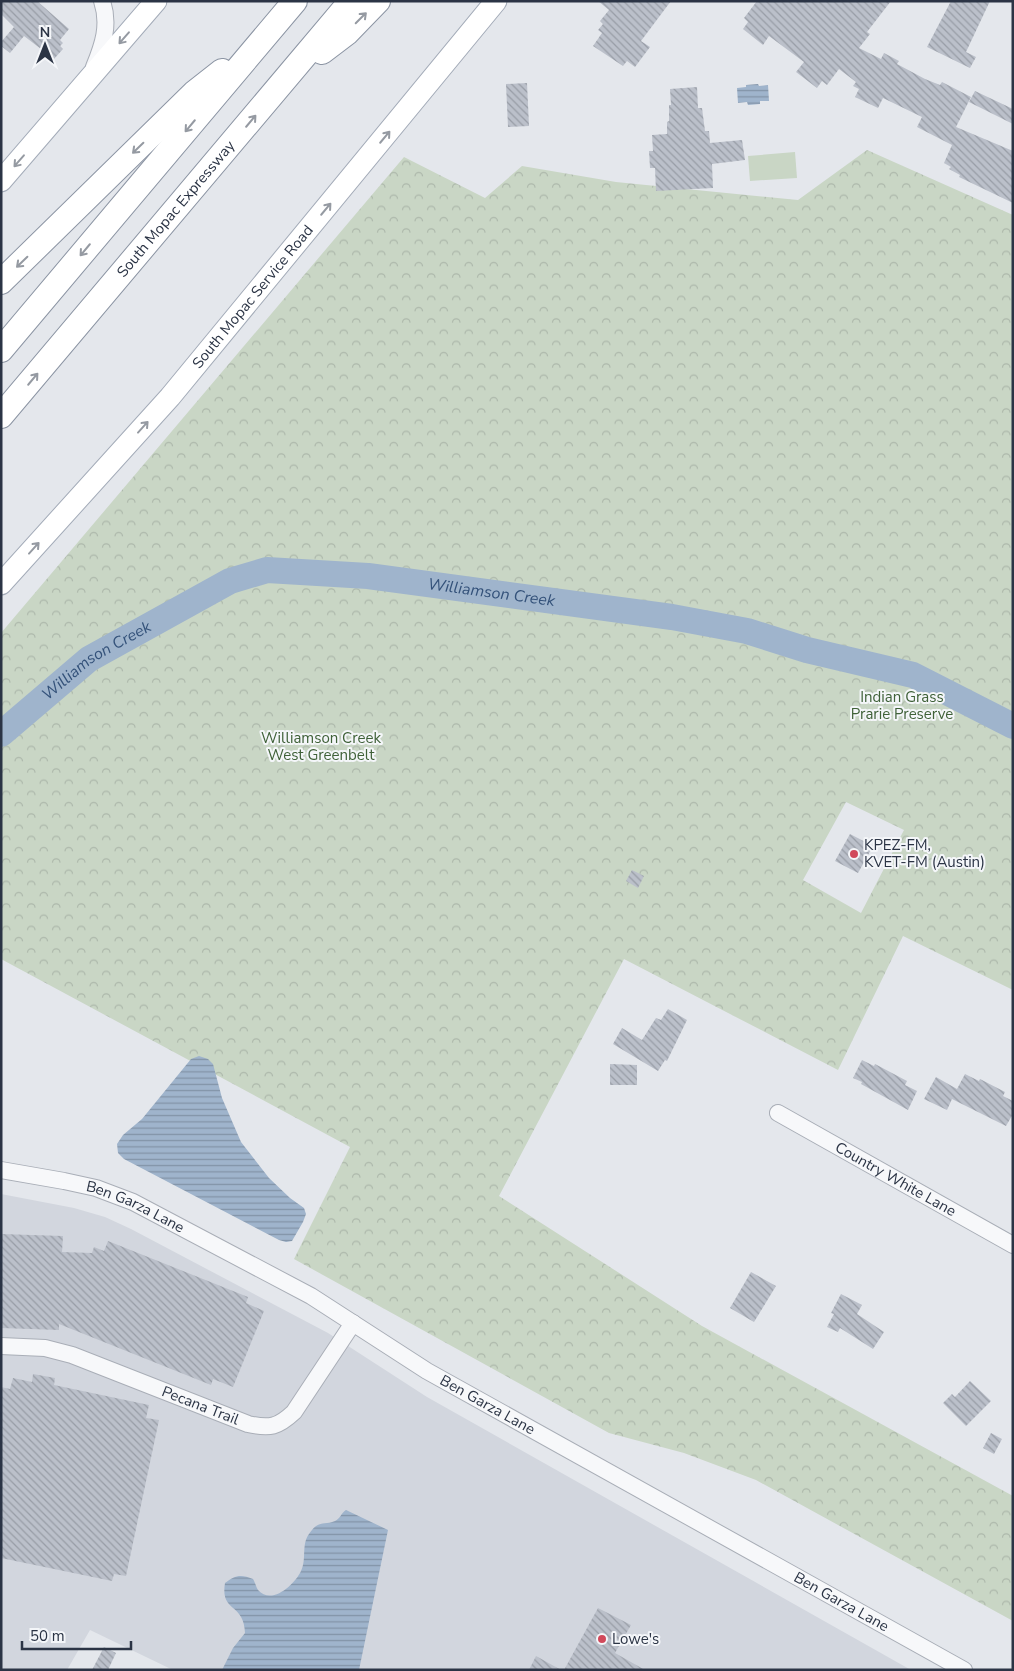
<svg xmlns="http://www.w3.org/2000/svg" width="1014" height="1671" font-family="'Nunito Sans',sans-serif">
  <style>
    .built { fill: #d2d6de }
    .forest { fill: url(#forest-crowns); fill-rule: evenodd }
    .garden { fill: #c9d6c5 }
    .water { fill: url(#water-rules) }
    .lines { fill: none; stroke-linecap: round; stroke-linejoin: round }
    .river { stroke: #9fb4cc; stroke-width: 26 }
    .building { fill: url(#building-back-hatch) }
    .minor-casing { stroke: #a9aeb7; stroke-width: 18 }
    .major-casing { stroke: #a3abb8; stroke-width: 23 }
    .highway-casing { stroke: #8b94a3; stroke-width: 26 }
    .minor { stroke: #f7f8fa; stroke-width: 16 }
    .major { stroke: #fff; stroke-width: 21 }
    .highway { stroke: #fff; stroke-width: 24 }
    .oneway { stroke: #959aa2 }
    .poi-dot { fill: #d1495b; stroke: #f4f6f9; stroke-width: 2 }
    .labels { text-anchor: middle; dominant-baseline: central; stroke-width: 4; stroke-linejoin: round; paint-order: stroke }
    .street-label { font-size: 15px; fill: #2b3445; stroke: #f4f6f9 }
    .park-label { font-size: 15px; fill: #3f6138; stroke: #f4f6f9 }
    .poi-label { font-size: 15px; fill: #2b3445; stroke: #f4f6f9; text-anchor: start }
    .water-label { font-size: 16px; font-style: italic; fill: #34527a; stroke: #f4f6f9 }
  </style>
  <defs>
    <pattern id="forest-crowns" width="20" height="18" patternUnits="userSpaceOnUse" patternTransform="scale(1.25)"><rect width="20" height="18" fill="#c9d6c5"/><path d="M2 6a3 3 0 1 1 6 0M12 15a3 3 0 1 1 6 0" fill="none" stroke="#adb8ab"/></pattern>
    <pattern id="water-rules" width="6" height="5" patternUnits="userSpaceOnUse" patternTransform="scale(1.25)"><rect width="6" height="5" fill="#9fb4cc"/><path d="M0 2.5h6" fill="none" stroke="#8293a7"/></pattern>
    <pattern id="building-back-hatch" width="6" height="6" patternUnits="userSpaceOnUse" patternTransform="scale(1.25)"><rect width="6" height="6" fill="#bbc0ca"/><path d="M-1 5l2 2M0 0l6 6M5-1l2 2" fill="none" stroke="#989da6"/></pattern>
  </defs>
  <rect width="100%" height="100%" fill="#e4e7ec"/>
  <polygon class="built" points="1,1194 74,1208 105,1217 131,1229 328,1333 427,1397 911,1670 173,1670 90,1630 67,1670 1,1670"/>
  <path class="forest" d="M 867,150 L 1013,215 L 1013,990 L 903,936 L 838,1070 L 624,959 L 499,1196 L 702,1326 L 1013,1496 L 1013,1621 L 756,1480 L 684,1453 L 609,1433 L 294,1259 L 350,1147 L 1,959 L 1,633 L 404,157 L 485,198 L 522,166 L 616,182 L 798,200 ZM 846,802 L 904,830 L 861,913 L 803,880 Z"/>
  <polygon class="garden" points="795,152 797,178 750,181 748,156"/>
  <g class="water">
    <polygon points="758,84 759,86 768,85 769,101 760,101 760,104 748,105 747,102 738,103 737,88 746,87 746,85"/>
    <polygon points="199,1056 208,1059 213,1064 222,1098 241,1142 269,1178 290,1198 304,1208 306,1214 303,1222 292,1241 286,1242 279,1240 124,1159 118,1153 117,1144 123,1135 142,1119 191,1059"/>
    <path d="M 346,1510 L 388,1530 L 359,1670 L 222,1670 L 233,1648 L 245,1633 C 244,1602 220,1613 225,1583 C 235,1575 241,1574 253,1579 C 255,1582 256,1587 258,1590 C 272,1606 295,1584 301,1571 C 307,1559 301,1545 309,1534 C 319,1519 324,1526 335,1521 C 340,1519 341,1513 346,1510 Z"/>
  </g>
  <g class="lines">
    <path class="river" id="s1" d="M 1,734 L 89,659 L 230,581 L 267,570 L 368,576 L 672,617 L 747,631 L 807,650 L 913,675 L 1013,726"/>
  </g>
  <g class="building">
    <polygon points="1,1 37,1 69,29 60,40 63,43 60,46 63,49 54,59 24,36 10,53 1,46 1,42 14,27 1,14"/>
    <polygon points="598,1 671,1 641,41 650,47 635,67 627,61 623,66 593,46 602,33 598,30 603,24 600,21 609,10"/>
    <polygon points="757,1 891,1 867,32 870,34 859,48 881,59 884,53 899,61 897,64 925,79 940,85 942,82 971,97 956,127 1013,151 1013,203 959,177 960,175 949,169 951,167 944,163 952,145 917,127 922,117 883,98 878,108 855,97 859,89 853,86 856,82 839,69 827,85 822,81 817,88 796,72 804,62 769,36 763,45 743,29 748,22 744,18"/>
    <polygon points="951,1 990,1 966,52 976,57 970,68 927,47"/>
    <polygon points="527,83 529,126 508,127 506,84"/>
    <polygon points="697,87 698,108 702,108 705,131 709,131 710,143 742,140 745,160 712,164 713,188 656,191 655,168 650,168 649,151 653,151 652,135 667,134 667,122 669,121 669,105 671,105 670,89"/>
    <polygon points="975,91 1013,109 1013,124 969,102"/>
    <polygon points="850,834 873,846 858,873 835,861"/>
    <polygon points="632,870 644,876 638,888 626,881"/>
    <polygon points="668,1009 687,1020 667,1061 665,1060 658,1071 613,1044 622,1028 642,1040 656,1018 661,1020"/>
    <polygon points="862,1060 874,1066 875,1064 907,1081 905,1085 917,1091 908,1110 861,1084 862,1082 853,1078"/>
    <polygon points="610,1064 637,1065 637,1085 610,1085"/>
    <polygon points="965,1074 979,1081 980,1079 1005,1092 1003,1096 1013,1101 1013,1114 1006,1126 952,1099 947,1110 924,1099 936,1077 957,1089"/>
    <polygon points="1,1234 63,1236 62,1252 92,1253 94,1247 104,1251 108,1241 248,1297 246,1303 264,1311 233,1387 213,1379 211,1385 59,1324 59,1330 1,1328"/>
    <polygon points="751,1272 776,1286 754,1322 730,1308"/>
    <polygon points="841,1294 862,1305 857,1314 884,1332 873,1349 840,1328 838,1332 827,1327 834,1314 831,1313"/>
    <polygon points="33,1374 55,1378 54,1385 149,1405 146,1418 159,1420 126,1576 114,1574 112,1581 1,1558 1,1387 10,1389 13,1378 32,1382"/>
    <polygon points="970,1381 991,1401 966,1426 943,1403 952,1394 955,1397"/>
    <polygon points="991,1433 1002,1439 994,1454 983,1448"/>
    <polygon points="598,1608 631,1625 615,1653 645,1670 564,1670"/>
    <polygon points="104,1647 116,1653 108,1670 92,1670"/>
    <polygon points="536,1656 561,1670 529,1670"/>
  </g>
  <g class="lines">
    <defs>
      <g id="minor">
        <path d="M 94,67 C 103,45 110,25 102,1"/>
        <path id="s2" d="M 778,1113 L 1013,1245"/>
        <path id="s3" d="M 1,1170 L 64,1181 L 96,1188 L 133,1202 L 311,1296 L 427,1371 L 964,1670"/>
        <path id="s4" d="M 1,1346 L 45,1348 L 72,1355 L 248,1424 C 270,1429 278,1427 294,1412 L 353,1323"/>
      </g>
      <g id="major">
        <polyline points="1,181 156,1"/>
        <path id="s5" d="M 1,584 L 170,397 L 496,1"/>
      </g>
      <g id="highway">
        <polyline points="322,52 347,33 378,1"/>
        <polyline points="1,282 194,93 222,71"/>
        <polyline points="1,350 295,1"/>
        <path id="s6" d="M 1,416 L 351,1"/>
      </g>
    </defs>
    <use href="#minor" class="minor-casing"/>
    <use href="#major" class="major-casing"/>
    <use href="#highway" class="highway-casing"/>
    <use href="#minor" class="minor"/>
    <use href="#major" class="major"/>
    <use href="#highway" class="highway"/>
  </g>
  <defs><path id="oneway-shaft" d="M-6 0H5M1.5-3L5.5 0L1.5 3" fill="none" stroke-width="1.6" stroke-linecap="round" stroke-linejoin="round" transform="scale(1.25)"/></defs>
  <g class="oneway">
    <use href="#oneway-shaft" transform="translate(361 18) rotate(-45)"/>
    <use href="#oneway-shaft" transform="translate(124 38) rotate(131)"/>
    <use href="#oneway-shaft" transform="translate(251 121) rotate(-50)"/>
    <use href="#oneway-shaft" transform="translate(190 126) rotate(130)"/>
    <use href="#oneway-shaft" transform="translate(385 137) rotate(-50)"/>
    <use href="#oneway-shaft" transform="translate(138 148) rotate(136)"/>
    <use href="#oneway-shaft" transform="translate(19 161) rotate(131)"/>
    <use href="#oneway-shaft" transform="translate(326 209) rotate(-50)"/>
    <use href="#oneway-shaft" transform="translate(85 250) rotate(130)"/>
    <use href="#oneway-shaft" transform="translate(22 262) rotate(136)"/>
    <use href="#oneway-shaft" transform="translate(33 379) rotate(-50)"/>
    <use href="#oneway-shaft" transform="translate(143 427) rotate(-48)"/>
    <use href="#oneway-shaft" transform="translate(34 548) rotate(-48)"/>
  </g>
  <g class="poi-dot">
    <circle cx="854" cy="854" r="5"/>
    <circle cx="602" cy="1639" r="5"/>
  </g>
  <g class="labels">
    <g class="street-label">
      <text stroke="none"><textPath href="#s6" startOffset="271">South Mopac Expressway</textPath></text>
      <text stroke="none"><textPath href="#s5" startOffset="382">South Mopac Service Road</textPath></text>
      <text stroke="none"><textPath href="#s2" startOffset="135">Country White Lane</textPath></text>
      <text stroke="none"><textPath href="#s3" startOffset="140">Ben Garza Lane</textPath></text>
      <text stroke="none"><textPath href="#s3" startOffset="545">Ben Garza Lane</textPath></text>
      <text stroke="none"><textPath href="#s4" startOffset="210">Pecana Trail</textPath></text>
      <text stroke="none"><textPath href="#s3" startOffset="950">Ben Garza Lane</textPath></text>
    </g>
    <g class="park-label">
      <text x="902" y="697">Indian Grass<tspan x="902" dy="17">Prarie Preserve</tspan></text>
      <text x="321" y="738">Williamson Creek<tspan x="321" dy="17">West Greenbelt</tspan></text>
    </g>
    <g class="poi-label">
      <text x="864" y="845">KPEZ-FM,<tspan x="864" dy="17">KVET-FM (Austin)</tspan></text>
      <text x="612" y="1639">Lowe's</text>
    </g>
    <g class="water-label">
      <text stroke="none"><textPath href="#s1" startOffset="541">Williamson Creek</textPath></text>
      <text stroke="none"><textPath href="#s1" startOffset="121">Williamson Creek</textPath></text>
    </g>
  </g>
  <rect width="1014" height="1671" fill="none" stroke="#2b3445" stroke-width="5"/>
  <g transform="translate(45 45)" stroke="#f4f6f9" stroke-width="4" paint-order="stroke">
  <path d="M0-4L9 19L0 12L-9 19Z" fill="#2b3445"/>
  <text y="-8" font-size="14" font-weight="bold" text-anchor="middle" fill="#2b3445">N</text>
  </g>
  <path d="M22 1641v8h109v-8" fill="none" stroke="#2b3445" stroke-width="2.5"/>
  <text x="30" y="1641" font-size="15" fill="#2b3445" stroke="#f4f6f9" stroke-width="4" paint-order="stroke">50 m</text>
</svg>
